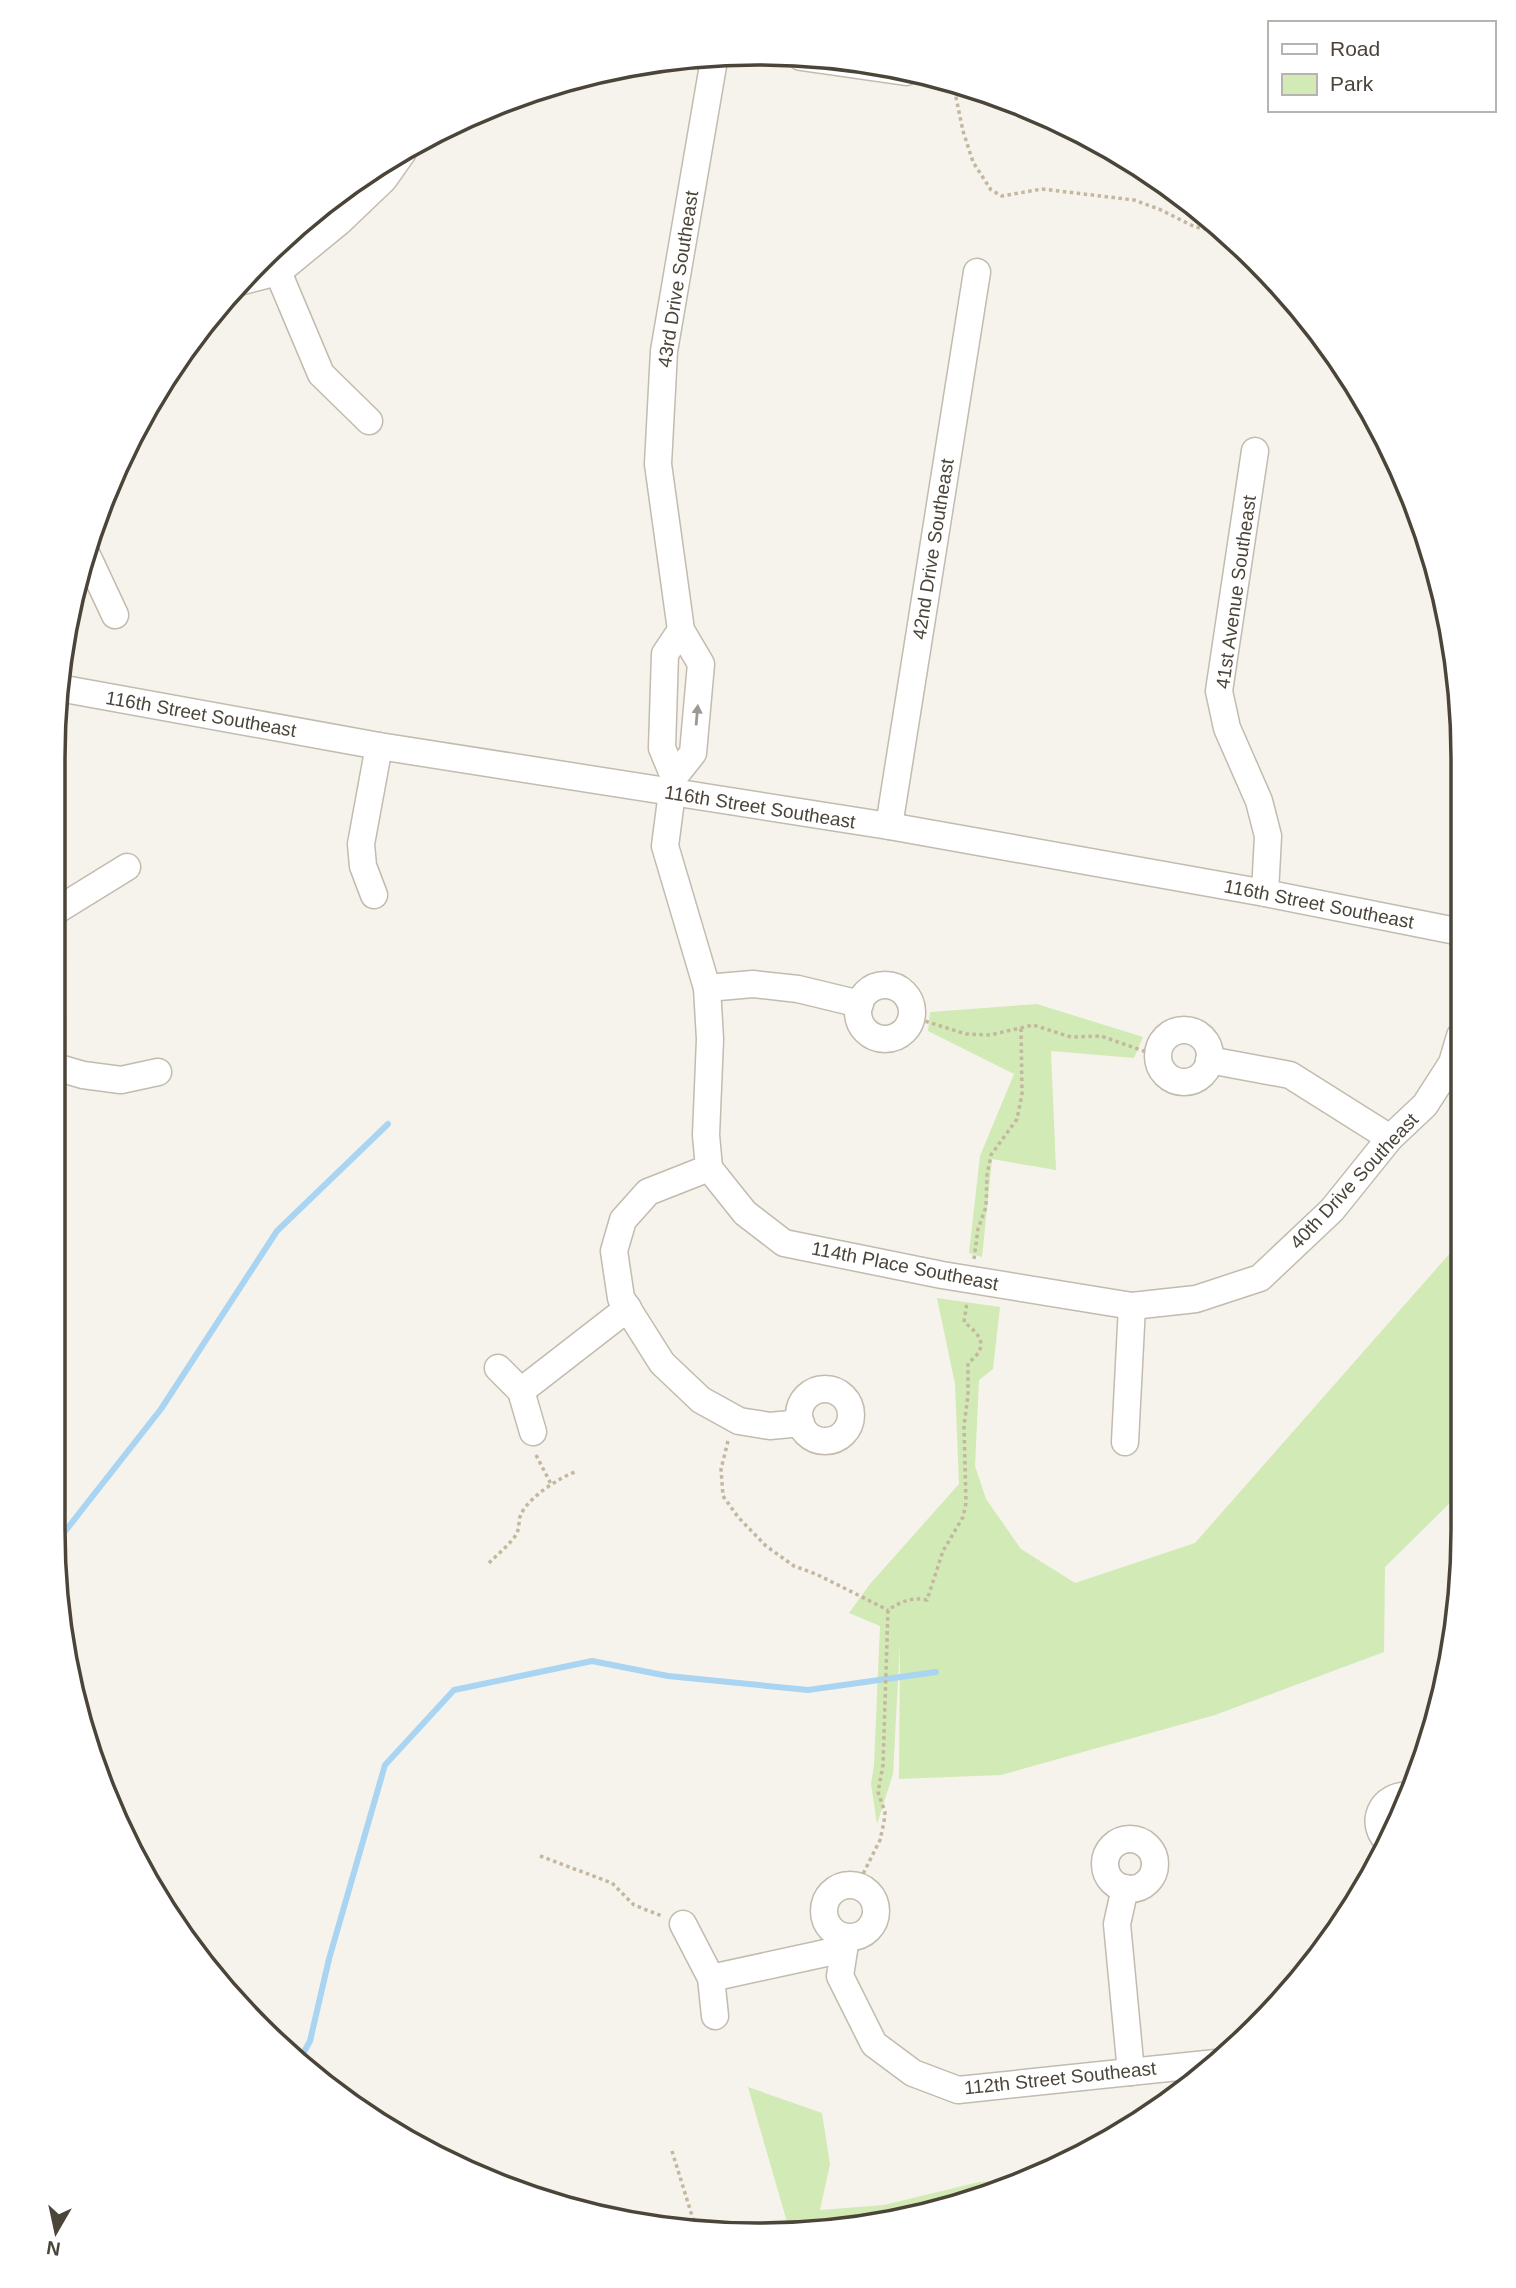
<svg xmlns="http://www.w3.org/2000/svg" width="1516" height="2288" font-family="Arial,sans-serif">
  <style>
    .green { fill: #d2eab5 }
    .lines { fill: none; stroke-linecap: round; stroke-linejoin: round }
    .stream { stroke: #a9d4f2; stroke-width: 6 }
    .minor-casing { stroke: #c2bbae; stroke-width: 29 }
    .path { stroke: #c4b79f; stroke-width: 3.5; stroke-dasharray: 3.5 3.5; stroke-linecap: butt }
    .minor { stroke: #fff; stroke-width: 26 }
    .oneway { fill: #9c9892 }
    .labels { text-anchor: middle; dominant-baseline: central; stroke-width: 5; stroke-linejoin: round; paint-order: stroke }
    .street-label { font-size: 19px; fill: #4b4439; stroke: #fff }
    .rim { fill: none; stroke: #4b4439; stroke-width: 3.5 }
  </style>
  <rect width="100%" height="100%" fill="#f6f3ec"/>
  <g class="green">
    <polygon points="1037,1004 1143,1037 1134,1058 1051,1051 1056,1170 992,1159 982,1257 969,1253 980,1156 1014,1074 928,1031 930,1012"/>
    <polygon points="1459,1243 1458,1495 1385,1567 1384,1652 1215,1715 1001,1775 899,1779 900,1643 893,1774 877,1824 871,1784 874,1765 880,1626 849,1613 870,1584 959,1484 955,1384 937,1298 1000,1307 993,1369 979,1380 975,1466 986,1499 1021,1549 1075,1583 1195,1543"/>
    <polygon points="748,2087 822,2113 830,2164 820,2210 884,2205 979,2182 1029,2178 985,2198 896,2222 789,2229"/>
  </g>
  <g class="lines">
    <g class="stream">
      <polyline points="59,1539 161,1409 277,1231 388,1124"/>
      <polyline points="298,2063 310,2041 329,1959 385,1765 454,1690 592,1661 668,1676 808,1690 936,1672"/>
    </g>
    <defs>
      <g id="minor">
        <polyline points="801,57 906,72"/>
        <polyline points="278,272 321,374 369,421"/>
        <polyline points="239,282 278,272 339,222 384,179 403,152"/>
        <polyline points="1255,451 1219,691 1227,728 1259,801 1268,836 1265,893"/>
        <polyline points="85,551 115,615"/>
        <polyline points="681,630 665,654 662,748 674,777 665,846 707,988 710,1039 706,1135 709,1168"/>
        <polyline points="59,688 379,746 889,826 1265,893 1461,932"/>
        <polyline points="674,777 693,753 701,664 681,630 658,464 664,351 715,54"/>
        <polyline points="889,826 977,272"/>
        <polyline points="374,895 363,866 361,844 379,746"/>
        <polyline points="59,909 127,867"/>
        <circle cx="885" cy="1012" r="27"/>
        <polyline points="707,988 753,984 798,989 860,1004"/>
        <circle cx="1184" cy="1056" r="26"/>
        <polyline points="1209,1060 1290,1075 1390,1138"/>
        <polyline points="59,1068 83,1075 121,1080 158,1072"/>
        <polyline points="709,1168 745,1213 784,1243 942,1275 1132,1306 1196,1299 1260,1278 1332,1210 1390,1138 1425,1105 1452,1063 1460,1036"/>
        <polyline points="709,1168 648,1192 623,1220 614,1251 621,1298 662,1363 701,1400 739,1421 770,1426 801,1423"/>
        <polyline points="498,1368 521,1391 533,1432"/>
        <circle cx="825" cy="1415" r="26"/>
        <polyline points="521,1391 628,1308"/>
        <polyline points="1125,1442 1132,1306"/>
        <circle cx="1130" cy="1864" r="25"/>
        <path d="M 1390,1843 C 1367,1825 1381,1793 1410,1796"/>
        <circle cx="850" cy="1911" r="26"/>
        <polyline points="1125,1888 1117,1924 1131,2072"/>
        <polyline points="683,1924 711,1978 715,2016"/>
        <polyline points="846,1937 840,1976 874,2044 913,2073 958,2090 1216,2063"/>
        <polyline points="711,1978 844,1949"/>
      </g>
    </defs>
    <use href="#minor" class="minor-casing"/>
    <g class="path">
      <polyline points="953,83 963,131 973,162 991,190 1002,196 1042,189 1134,200 1159,209 1195,227 1228,233"/>
      <polyline points="912,1017 966,1034 990,1035 1033,1025 1071,1037 1101,1036 1158,1056"/>
      <polyline points="974,1259 978,1229 986,1207 987,1175 991,1155 1017,1119 1022,1094 1021,1027"/>
      <polyline points="728,1441 721,1469 723,1496 738,1517 766,1546 794,1566 816,1574 888,1610"/>
      <polyline points="536,1455 551,1484"/>
      <path d="M 489,1563 C 498,1554 509,1545 516,1535 C 520,1528 518,1521 521,1514 C 530,1496 559,1478 577,1471"/>
      <polyline points="540,1856 612,1883 634,1905 662,1916"/>
      <path d="M 857,1886 L 880,1840 L 884,1822 L 885,1812 L 878,1792 L 883,1765 L 888,1610 C 902,1601 911,1597 927,1600 L 943,1551 L 963,1517 L 966,1503 L 964,1426 L 968,1395 L 968,1363 C 989,1347 982,1336 964,1322 L 967,1302"/>
      <polyline points="672,2151 697,2232"/>
    </g>
    <use href="#minor" class="minor"/>
  </g>
  <defs><path id="oneway-solid" d="M-6-.8H1V-3.2L6.5 0L1 3.2V.8H-6Z" transform="scale(1.75)"/></defs>
  <use class="oneway" href="#oneway-solid" transform="translate(697 715) rotate(-85)"/>
  <g class="labels">
    <g class="street-label">
      <text transform="translate(678 279) rotate(-81)">43rd Drive Southeast</text>
      <text transform="translate(933 549) rotate(-81)">42nd Drive Southeast</text>
      <text transform="translate(1236 592) rotate(-82)">41st Avenue Southeast</text>
      <text transform="translate(201 714) rotate(10)">116th Street Southeast</text>
      <text transform="translate(760 807) rotate(9)">116th Street Southeast</text>
      <text transform="translate(1319 904) rotate(11)">116th Street Southeast</text>
      <text transform="translate(1354 1181) rotate(-47)">40th Drive Southeast</text>
      <text transform="translate(905 1266) rotate(11)">114th Place Southeast</text>
      <text transform="translate(1060 2078) rotate(-6)">112th Street Southeast</text>
    </g>
  </g>
  <path d="M0 0H1516V2288H0ZM758 65H758A693 693 0 0 1 1451 758V1530A693 693 0 0 1 758 2223H758A693 693 0 0 1 65 1530V758A693 693 0 0 1 758 65Z" fill="#fff" fill-rule="evenodd"/>
  <path class="rim" d="M758 65H758A693 693 0 0 1 1451 758V1530A693 693 0 0 1 758 2223H758A693 693 0 0 1 65 1530V758A693 693 0 0 1 758 65Z"/>
  <rect x="1268" y="21" width="228" height="91" fill="#ffffff" stroke="#b7b4b0" stroke-width="2"/>
  <rect x="1282" y="44" width="35" height="10" fill="#ffffff" stroke="#b7b4b0" stroke-width="2"/>
  <text x="1330" y="56" font-size="21" fill="#4b4439">Road</text>
  <rect x="1282" y="74" width="35" height="21" fill="#d2eab5" stroke="#b7b4b0" stroke-width="2"/>
  <text x="1330" y="91" font-size="21" fill="#4b4439">Park</text>
  <g transform="translate(56 2232) rotate(189)" stroke="#ffffff" stroke-width="5" paint-order="stroke">
  <path d="M0-5L12 26L0 18L-12 26Z" fill="#4b4439"/>
  <text y="-10" font-size="19" font-weight="bold" text-anchor="middle" fill="#4b4439">N</text>
  </g>
</svg>
